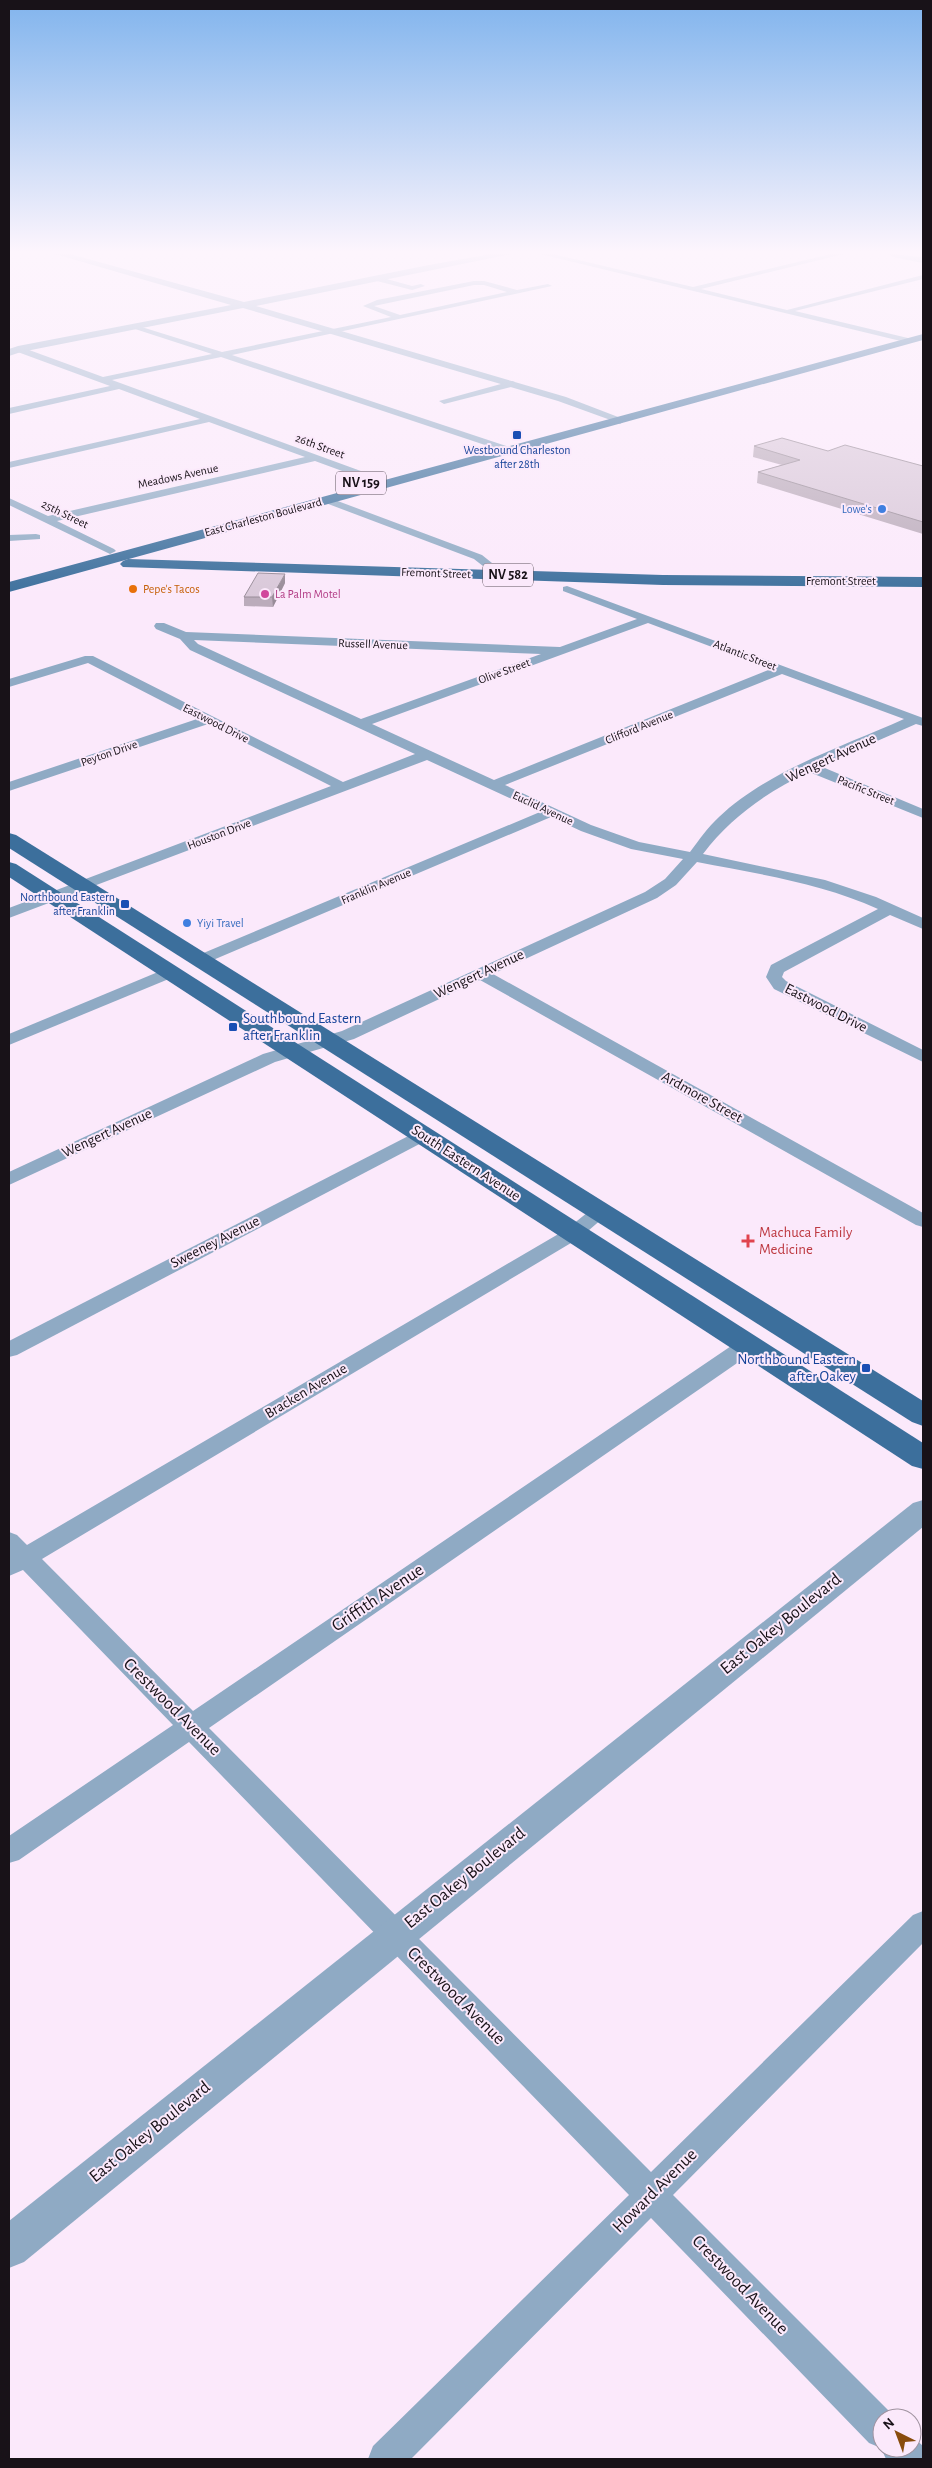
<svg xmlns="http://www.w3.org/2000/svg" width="932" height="2468" font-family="'Alegreya Sans',sans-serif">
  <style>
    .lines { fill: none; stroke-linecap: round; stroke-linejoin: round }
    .minor { fill: #8faac4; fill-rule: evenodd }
    .tertiary { fill: #8faac4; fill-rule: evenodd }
    .primary { fill: #3c6f9c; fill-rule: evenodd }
    .wall { fill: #bbacbb }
    .shaded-wall { fill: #988c98 }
    .building { fill: #d9c8d9; stroke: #988c98 }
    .transit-dot { fill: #1a4fb4; stroke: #fbe9fb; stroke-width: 2 }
    .shop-dot { fill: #3f7fe0; stroke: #fbe9fb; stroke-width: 2 }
    .food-dot { fill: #e8710a; stroke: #fbe9fb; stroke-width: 2 }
    .hotel-dot { fill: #d1479c; stroke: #fbe9fb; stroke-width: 2 }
    .health-dot { fill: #e0444e; stroke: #fbe9fb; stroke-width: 2 }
    .labels { text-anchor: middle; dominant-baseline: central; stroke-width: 4; stroke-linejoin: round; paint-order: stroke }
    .far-street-label { font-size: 12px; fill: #181218; stroke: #fbe9fb }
    .far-transit-label { font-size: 12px; fill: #164399; stroke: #fbe9fb }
    .far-shop-label { font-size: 12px; fill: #366cbe; stroke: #fbe9fb; text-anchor: end }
    .far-food-label { font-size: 12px; fill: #c56008; stroke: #fbe9fb; text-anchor: start }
    .far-hotel-label { font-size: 12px; fill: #b23c85; stroke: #fbe9fb; text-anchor: start }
    .shield { fill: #fbe9fb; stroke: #5c525c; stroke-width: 1 }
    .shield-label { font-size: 14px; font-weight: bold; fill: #181218 }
    .street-label { font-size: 15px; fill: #181218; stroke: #fbe9fb }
    .transit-label { font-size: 15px; fill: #164399; stroke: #fbe9fb; text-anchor: start }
    .health-label { font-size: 15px; fill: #be3a42; stroke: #fbe9fb; text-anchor: start }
    .near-street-label { font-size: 18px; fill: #181218; stroke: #fbe9fb }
  </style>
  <rect width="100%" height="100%" fill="#fbe9fb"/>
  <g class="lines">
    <g class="minor">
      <polygon points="540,254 553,254 693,287 831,254 844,254 701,289 787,310 923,275 923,279 795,311 912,339 913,341 909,343"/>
      <polygon points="376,276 412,286 421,284 425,286 412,290 373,280 372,278"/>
      <path d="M 474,281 L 484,281 L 517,290 L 548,284 L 552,286 L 232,355 L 512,448 L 512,452 L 506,452 L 221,357 L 112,380 L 391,482 L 391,486 L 383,486 L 315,461 L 57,521 L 114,549 L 116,551 L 110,554 L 9,505 L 9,498 L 48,516 L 305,457 L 209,422 L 9,468 L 9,462 L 200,419 L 119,389 L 9,414 L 9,408 L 110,386 L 15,351 L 15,347 L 21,347 L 103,377 L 212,354 L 132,328 L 132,324 L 222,352 L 391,317 L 363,306 L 377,300 ZM 474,285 L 484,285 L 507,292 L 400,315 L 374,306 Z"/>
      <polygon points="512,381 515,382 515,386 444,404 439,401"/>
      <polygon points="327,497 482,555 507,575 505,577 497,577 474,559 323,502 322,500"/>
      <polygon points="36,534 40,535 40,539 9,541 9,535"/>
      <path d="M 567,586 L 923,718 L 923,726 L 916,724 L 820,766 L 923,809 L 923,818 L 809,772 C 767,792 731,817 703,854 L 825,880 L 876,897 L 923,918 L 923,929 L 890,915 L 784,972 L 782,977 L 786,981 L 923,1050 L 923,1062 L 774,989 L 766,977 L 771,965 L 878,909 C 821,883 758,874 697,862 L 676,885 L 657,898 L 493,974 L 923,1213 L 923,1227 L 916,1225 L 480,980 L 354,1039 L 275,1062 L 9,1185 L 9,1172 L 263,1054 L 342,1031 L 645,892 L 665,879 L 683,859 L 631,849 L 581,831 L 551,817 L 206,963 L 194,963 L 192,960 L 194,957 L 540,812 L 427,760 L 9,918 L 9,908 L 331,786 L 208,724 L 9,791 L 9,782 L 197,719 L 88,663 L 9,687 L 9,679 L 85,656 L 93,656 L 343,782 L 415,754 L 190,650 L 180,639 L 156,629 L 154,626 L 156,623 L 164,623 L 186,632 L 560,647 L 637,619 L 563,591 L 563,587 ZM 648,623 L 771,669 L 494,780 L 372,724 ZM 194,640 L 541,654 L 361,719 L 198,644 ZM 782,674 L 904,719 C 844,746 767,771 719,817 C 708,827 699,840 690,852 L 639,842 L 591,825 L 505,785 Z"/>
      <polygon points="170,967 176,968 178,972 176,976 9,1045 9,1034"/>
      <polygon points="422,1129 429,1131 431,1135 429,1139 17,1355 9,1357 9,1341"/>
      <polygon points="600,1206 607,1208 610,1212 581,1237 42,1559 193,1711 740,1340 748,1338 756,1340 759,1345 756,1350 209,1728 651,2172 913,1915 923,1911 923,1943 673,2195 895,2417 882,2418 882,2448 912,2448 912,2436 923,2446 923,2459 886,2459 881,2448 869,2443 651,2218 411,2459 368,2459 373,2446 629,2195 189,1742 19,1860 9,1863 9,1836 173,1725 23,1570 9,1576 9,1532 17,1535 27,1545 567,1229 593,1208"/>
    </g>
    <g class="tertiary">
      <polygon points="55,254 70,254 244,302 429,265 491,254 511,254 256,306 566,397 626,420 620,424 616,422 558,401 243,308 21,352 9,356 9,349 18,346 231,305"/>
      <polygon points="889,254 923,257 923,263 893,257"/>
      <polygon points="923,1500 923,1527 24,2262 9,2268 9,2221 913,1503"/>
    </g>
    <g class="primary">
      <polygon points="923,334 923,340 9,592 9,582"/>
      <polygon points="128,559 663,575 923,577 923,587 663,585 123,567 120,564 123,561"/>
      <polygon points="9,833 16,835 923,1401 923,1426 912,1422 9,848"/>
      <polygon points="9,862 16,864 923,1443 923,1469 912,1466 9,877"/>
    </g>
  </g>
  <g class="wall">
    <polygon points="754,446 828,451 923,466 923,534 757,483 758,472 782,465 753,457"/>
    <polygon points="285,583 273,607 244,606 244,597"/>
  </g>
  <polygon class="shaded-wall" points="285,574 285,583 273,607 272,597"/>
  <g class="building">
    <polygon points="782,438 828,451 845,445 923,466 923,522 758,472 800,460 754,446"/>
    <polygon points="258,573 285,574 272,597 244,597"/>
  </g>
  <linearGradient id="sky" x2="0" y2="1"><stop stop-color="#81b4ed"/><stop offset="0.42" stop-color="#fdf5fd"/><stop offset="1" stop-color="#fdf5fd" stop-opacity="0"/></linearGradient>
  <rect width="932" height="600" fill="url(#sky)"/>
  <g class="transit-dot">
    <rect x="512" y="430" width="10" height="10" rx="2.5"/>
    <rect x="120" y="899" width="10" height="10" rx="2.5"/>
    <rect x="228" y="1022" width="10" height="10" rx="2.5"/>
    <rect x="861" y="1363" width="10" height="10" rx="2.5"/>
  </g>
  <g class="shop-dot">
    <circle cx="882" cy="509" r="5"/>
    <circle cx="187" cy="923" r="5"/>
  </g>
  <circle class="food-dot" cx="133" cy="589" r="5"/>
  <circle class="hotel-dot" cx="265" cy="594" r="5"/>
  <path class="health-dot" d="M745.5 1233.5h5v5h5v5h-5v5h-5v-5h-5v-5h5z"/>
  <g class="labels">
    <g class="far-street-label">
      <text transform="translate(320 446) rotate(20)">26th Street</text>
      <text transform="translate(178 476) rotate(-12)">Meadows Avenue</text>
      <text transform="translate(65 514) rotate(26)">25th Street</text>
      <text transform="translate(263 517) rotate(-15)">East Charleston Boulevard</text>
      <text transform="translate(436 573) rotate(2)">Fremont Street</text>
      <text x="841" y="581">Fremont Street</text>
      <text transform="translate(373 644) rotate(2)">Russell Avenue</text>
      <text transform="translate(745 655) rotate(21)">Atlantic Street</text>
      <text transform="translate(504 671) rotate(-20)">Olive Street</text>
      <text transform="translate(216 723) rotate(27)">Eastwood Drive</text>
      <text transform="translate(639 727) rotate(-22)">Clifford Avenue</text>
      <text transform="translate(109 753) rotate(-19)">Peyton Drive</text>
      <text transform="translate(866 790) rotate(22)">Pacific Street</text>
      <text transform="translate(543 808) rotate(25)">Euclid Avenue</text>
      <text transform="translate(219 834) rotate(-21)">Houston Drive</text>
      <text transform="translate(376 886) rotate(-23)">Franklin Avenue</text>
    </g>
    <g class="far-transit-label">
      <text x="517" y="450">Westbound Charleston<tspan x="517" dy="14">after 28th</tspan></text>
      <text x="115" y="897" text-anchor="end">Northbound Eastern<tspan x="115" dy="14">after Franklin</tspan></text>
    </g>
    <g class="far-shop-label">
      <text x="872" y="509">Lowe's</text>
      <text x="197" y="923" text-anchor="start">Yiyi Travel</text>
    </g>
    <g class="far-food-label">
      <text x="143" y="589">Pepe's Tacos</text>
    </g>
    <g class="far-hotel-label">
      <text x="275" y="594">La Palm Motel</text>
    </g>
    <g class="shield">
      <rect x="336" y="471.5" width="50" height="23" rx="4"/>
      <rect x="483" y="563.5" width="50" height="23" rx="4"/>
    </g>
    <g class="shield-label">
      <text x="361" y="483">NV 159</text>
      <text x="508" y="575">NV 582</text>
    </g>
    <g class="street-label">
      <text transform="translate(831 758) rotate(-25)">Wengert Avenue</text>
      <text transform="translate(479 974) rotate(-25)">Wengert Avenue</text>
      <text transform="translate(826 1008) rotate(27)">Eastwood Drive</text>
      <text transform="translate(702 1097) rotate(29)">Ardmore Street</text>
      <text transform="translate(107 1133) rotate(-25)">Wengert Avenue</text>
      <text transform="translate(466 1163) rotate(33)">South Eastern Avenue</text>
      <text transform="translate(215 1242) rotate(-27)">Sweeney Avenue</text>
      <text transform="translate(306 1391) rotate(-31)">Bracken Avenue</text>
    </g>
    <g class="transit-label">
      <text x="243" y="1018">Southbound Eastern<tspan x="243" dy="17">after Franklin</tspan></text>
      <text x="856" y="1359" text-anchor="end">Northbound Eastern<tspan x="856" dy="17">after Oakey</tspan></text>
    </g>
    <g class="health-label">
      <text x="759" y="1232">Machuca Family<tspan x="759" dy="17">Medicine</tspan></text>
    </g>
    <g class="near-street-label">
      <text transform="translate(378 1598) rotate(-34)">Griffith Avenue</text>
      <text transform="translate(781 1624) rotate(-39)">East Oakey Boulevard</text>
      <text transform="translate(172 1707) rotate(45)">Crestwood Avenue</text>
      <text transform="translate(465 1878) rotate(-39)">East Oakey Boulevard</text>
      <text transform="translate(456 1996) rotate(45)">Crestwood Avenue</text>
      <text transform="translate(150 2132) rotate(-39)">East Oakey Boulevard</text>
      <text transform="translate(655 2191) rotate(-45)">Howard Avenue</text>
      <text transform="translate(740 2285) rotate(46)">Crestwood Avenue</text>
    </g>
  </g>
  <rect width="932" height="2468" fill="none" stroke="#181218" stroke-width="20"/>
  <g transform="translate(897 2433) rotate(318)"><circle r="24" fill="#fbe9fb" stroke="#a093a0"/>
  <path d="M0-4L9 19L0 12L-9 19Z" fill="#894c0d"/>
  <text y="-8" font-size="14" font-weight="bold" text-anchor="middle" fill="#181218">N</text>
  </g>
</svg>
